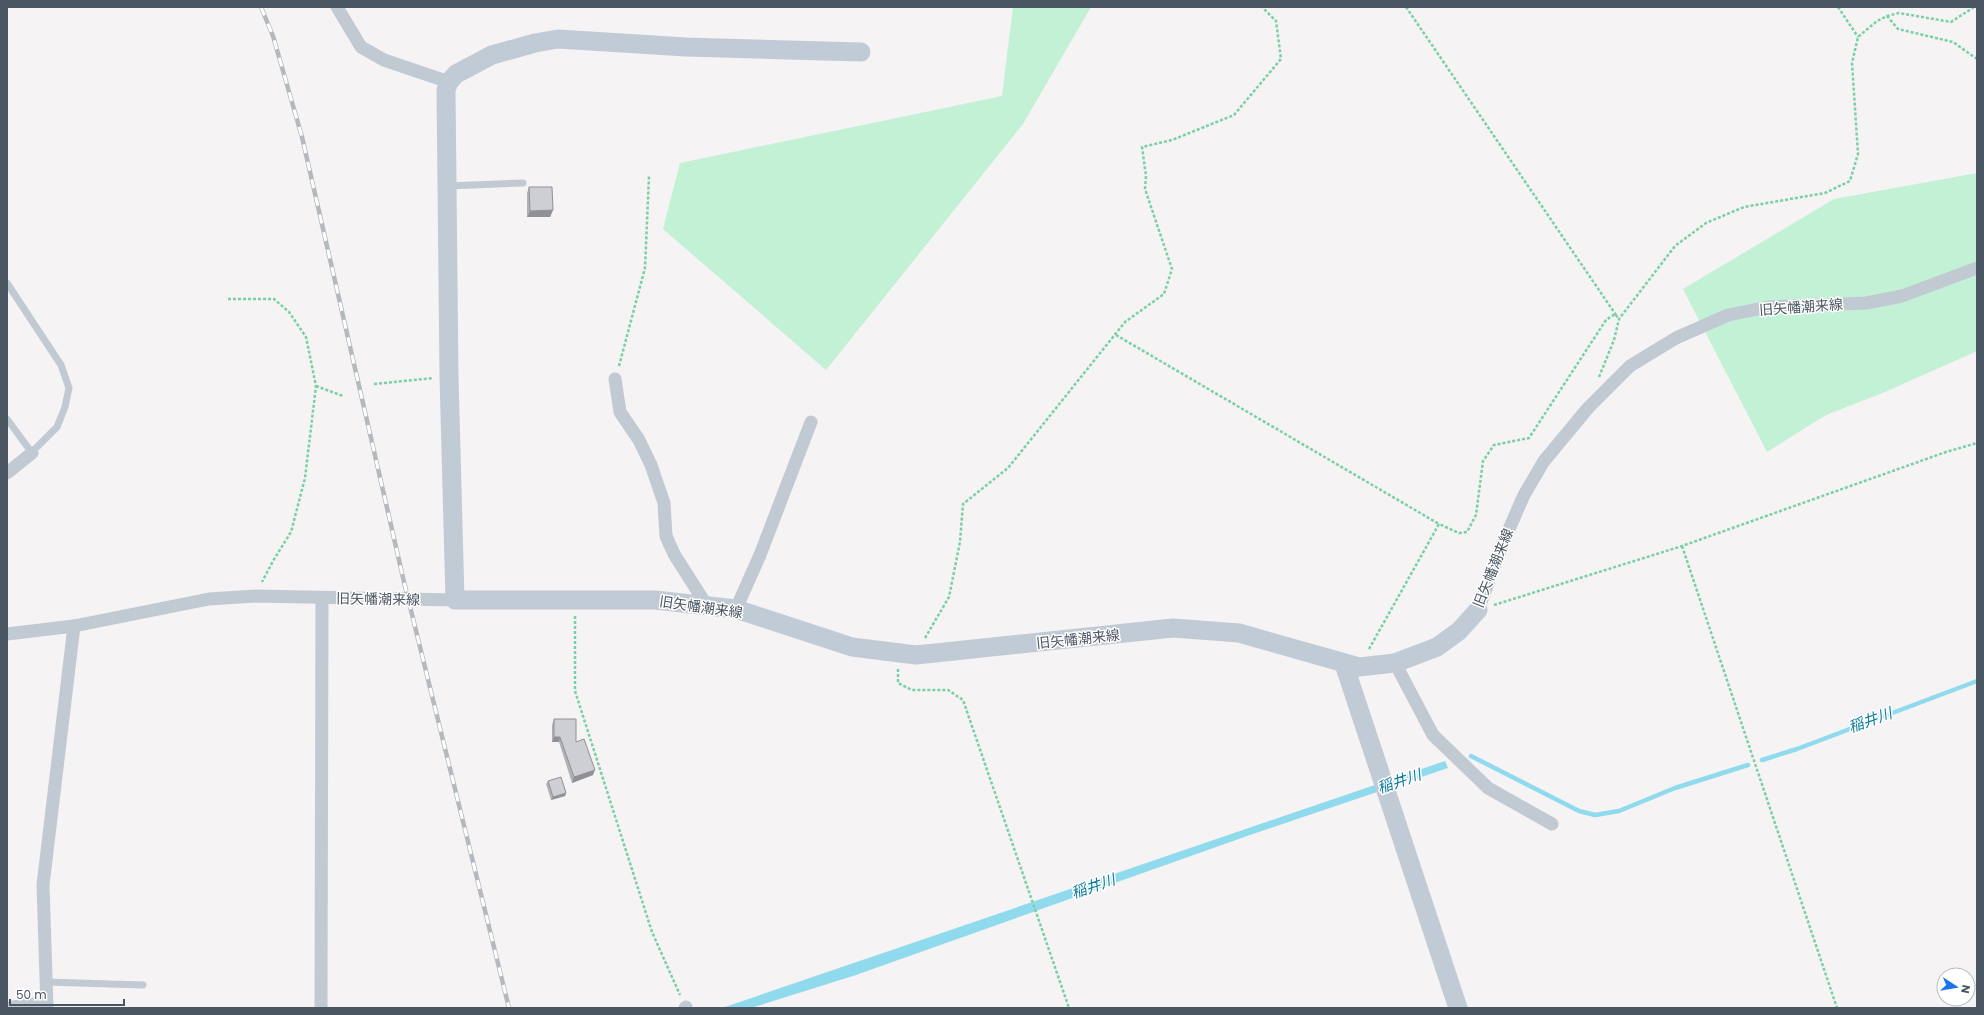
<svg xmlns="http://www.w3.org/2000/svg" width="1984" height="1015" font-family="Poppins,'Noto Sans JP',sans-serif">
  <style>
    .green { fill: #c3f1d5 }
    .water { fill: #90daee }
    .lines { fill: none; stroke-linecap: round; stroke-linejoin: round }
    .stream { stroke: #90daee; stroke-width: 4.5 }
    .path { stroke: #7ad0a6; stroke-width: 2.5; stroke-dasharray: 3 2; stroke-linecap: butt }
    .lane { stroke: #c1cad2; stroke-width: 7 }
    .street { stroke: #c1cad2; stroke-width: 13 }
    .secondary { stroke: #c1cbd6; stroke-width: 19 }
    .rail-casing { stroke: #b5b8bd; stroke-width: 4.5 }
    .rail { stroke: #fff; stroke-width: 3; stroke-dasharray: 9; stroke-linecap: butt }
    .wall { fill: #b0b2b7 }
    .shaded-wall { fill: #909195 }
    .building { fill: #cdcfd5; stroke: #909195 }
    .labels { text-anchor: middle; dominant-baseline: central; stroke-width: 3; stroke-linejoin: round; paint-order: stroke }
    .street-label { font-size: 14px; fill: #4a5661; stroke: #fff }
    .water-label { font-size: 15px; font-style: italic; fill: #0c7c9b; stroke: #fff }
  </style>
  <rect width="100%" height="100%" fill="#f5f3f3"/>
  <g class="green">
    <polygon points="1013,7 1091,7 1023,124 826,370 663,229 680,163 1002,96"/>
    <polygon points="1977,173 1977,351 1885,392 1826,415 1767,452 1683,289 1834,199"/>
  </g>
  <polygon class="water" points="1445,761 1448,768 1250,835 853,976 751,1008 722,1008"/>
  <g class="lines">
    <g class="stream">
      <polyline points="1471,756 1579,811 1595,815 1619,811 1675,788 1748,765"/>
      <polyline points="1762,760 1797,749 1977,681"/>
    </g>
    <g class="path">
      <polyline points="1406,7 1616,315"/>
      <polyline points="1838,7 1858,37"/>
      <polyline points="1887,16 1898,29 1953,42 1977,59"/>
      <polyline points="228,299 274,299 289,312 306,337 316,386 305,478 291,532 273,561 262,582"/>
      <polyline points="1116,335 1439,524"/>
      <polyline points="619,366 645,268 649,176"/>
      <polyline points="1599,377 1614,340 1619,319 1675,246 1706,223 1744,207 1825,193 1850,181 1858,154 1852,63 1858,37 1877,21 1887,16 1899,13 1951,22 1974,7"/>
      <polyline points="374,384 433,378"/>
      <polyline points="316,386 343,396"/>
      <polyline points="1682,546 1837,1008"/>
      <polyline points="1494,605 1682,546 1946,452 1977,443"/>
      <polyline points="575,616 575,691 652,932 680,995"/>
      <polyline points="925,638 949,597 960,542 963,504 1008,468 1125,322 1164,294 1172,269 1145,189 1146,176 1142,147 1172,140 1234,115 1281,59 1276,21 1262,7"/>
      <polyline points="1369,649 1439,524 1459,533 1467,532 1476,515 1483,461 1494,445 1529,438 1606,320 1615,314 1619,319"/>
      <polyline points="898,669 898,683 912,690 948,690 963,700 1069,1008"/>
    </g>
    <g class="lane">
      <polyline points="447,186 523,183"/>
      <polyline points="7,283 61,365 69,388 65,407 57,427 30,454"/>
      <polyline points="7,419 32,453"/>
      <polyline points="46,982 143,985"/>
    </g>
    <g class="street">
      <polyline points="337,7 361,47 384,60 449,82"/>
      <polyline points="615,379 620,412 639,440 651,465 664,503 666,536 674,554 707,606"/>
      <polyline points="7,473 32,453"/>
      <polyline points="736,609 760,555 811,422"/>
      <polyline points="1478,610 1503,543 1524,495 1544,461 1588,408 1630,366 1676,338 1728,315 1768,307 1866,303 1902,296 1977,268"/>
      <polyline points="7,634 74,626 209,599 256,596 455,600"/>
      <polyline points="1395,663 1433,735 1488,788 1552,824"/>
      <polyline points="7,1008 46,1002"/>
      <polyline points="47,1008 43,885 74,626"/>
      <polyline points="321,1008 322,598"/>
      <polyline points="685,1008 686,1007"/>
    </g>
    <g class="secondary">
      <polyline points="861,52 686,47 558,39 535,43 492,55 456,74 449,82 446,90 449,376 455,600 655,600 736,609 852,647 916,655 1173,628 1239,633 1359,667 1395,663 1437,647 1459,631 1478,610"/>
      <polyline points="1344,664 1458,1008"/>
    </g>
    <defs>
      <polyline id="rail" points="261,7 273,36 302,137 404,582 509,1008"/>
    </defs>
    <use href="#rail" class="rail-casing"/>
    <use href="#rail" class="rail"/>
  </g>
  <g class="wall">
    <polygon points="529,187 553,210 550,217 527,217 527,193"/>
    <polygon points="554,719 576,742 593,775 572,783 559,742 552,742 552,725"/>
    <polygon points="548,781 566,793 565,796 551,800 546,784"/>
  </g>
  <g class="shaded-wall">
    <polygon points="553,210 550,217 527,217 530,211"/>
    <polygon points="554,737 560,737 559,742 552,742"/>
    <polygon points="595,770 593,775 572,783 574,777"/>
    <polygon points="566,793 565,796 551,800 553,797"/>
  </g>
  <g class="building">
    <polygon points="529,187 552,187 553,210 530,211"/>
    <polygon points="554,719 576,719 576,742 584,739 595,770 574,777 560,737 554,737"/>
    <polygon points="561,777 566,793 553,797 548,781"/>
  </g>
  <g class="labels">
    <g class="street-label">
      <text transform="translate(1801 307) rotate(-4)">旧矢幡潮来線</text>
      <text transform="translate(1493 568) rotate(-68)">旧矢幡潮来線</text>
      <text transform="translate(378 599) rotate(1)">旧矢幡潮来線</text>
      <text transform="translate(701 607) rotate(8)">旧矢幡潮来線</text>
      <text transform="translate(1078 639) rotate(-6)">旧矢幡潮来線</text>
    </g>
    <g class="water-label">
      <text transform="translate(1870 720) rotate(-20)">稲井川</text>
      <text transform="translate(1399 781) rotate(-19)">稲井川</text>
      <text transform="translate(1093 886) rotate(-19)">稲井川</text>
    </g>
  </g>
  <rect width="1984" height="1015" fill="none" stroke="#4a5661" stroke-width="16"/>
  <g transform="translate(1956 987) rotate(102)"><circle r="19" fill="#ffffff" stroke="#b7bbc0"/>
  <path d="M0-3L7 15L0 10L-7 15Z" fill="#1a73e8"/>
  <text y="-6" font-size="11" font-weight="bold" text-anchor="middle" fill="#4a5661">N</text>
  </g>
  <path d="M10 999v6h114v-6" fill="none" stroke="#4a5661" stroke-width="2"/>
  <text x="16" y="999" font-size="12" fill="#4a5661" stroke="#ffffff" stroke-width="3" paint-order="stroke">50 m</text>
</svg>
